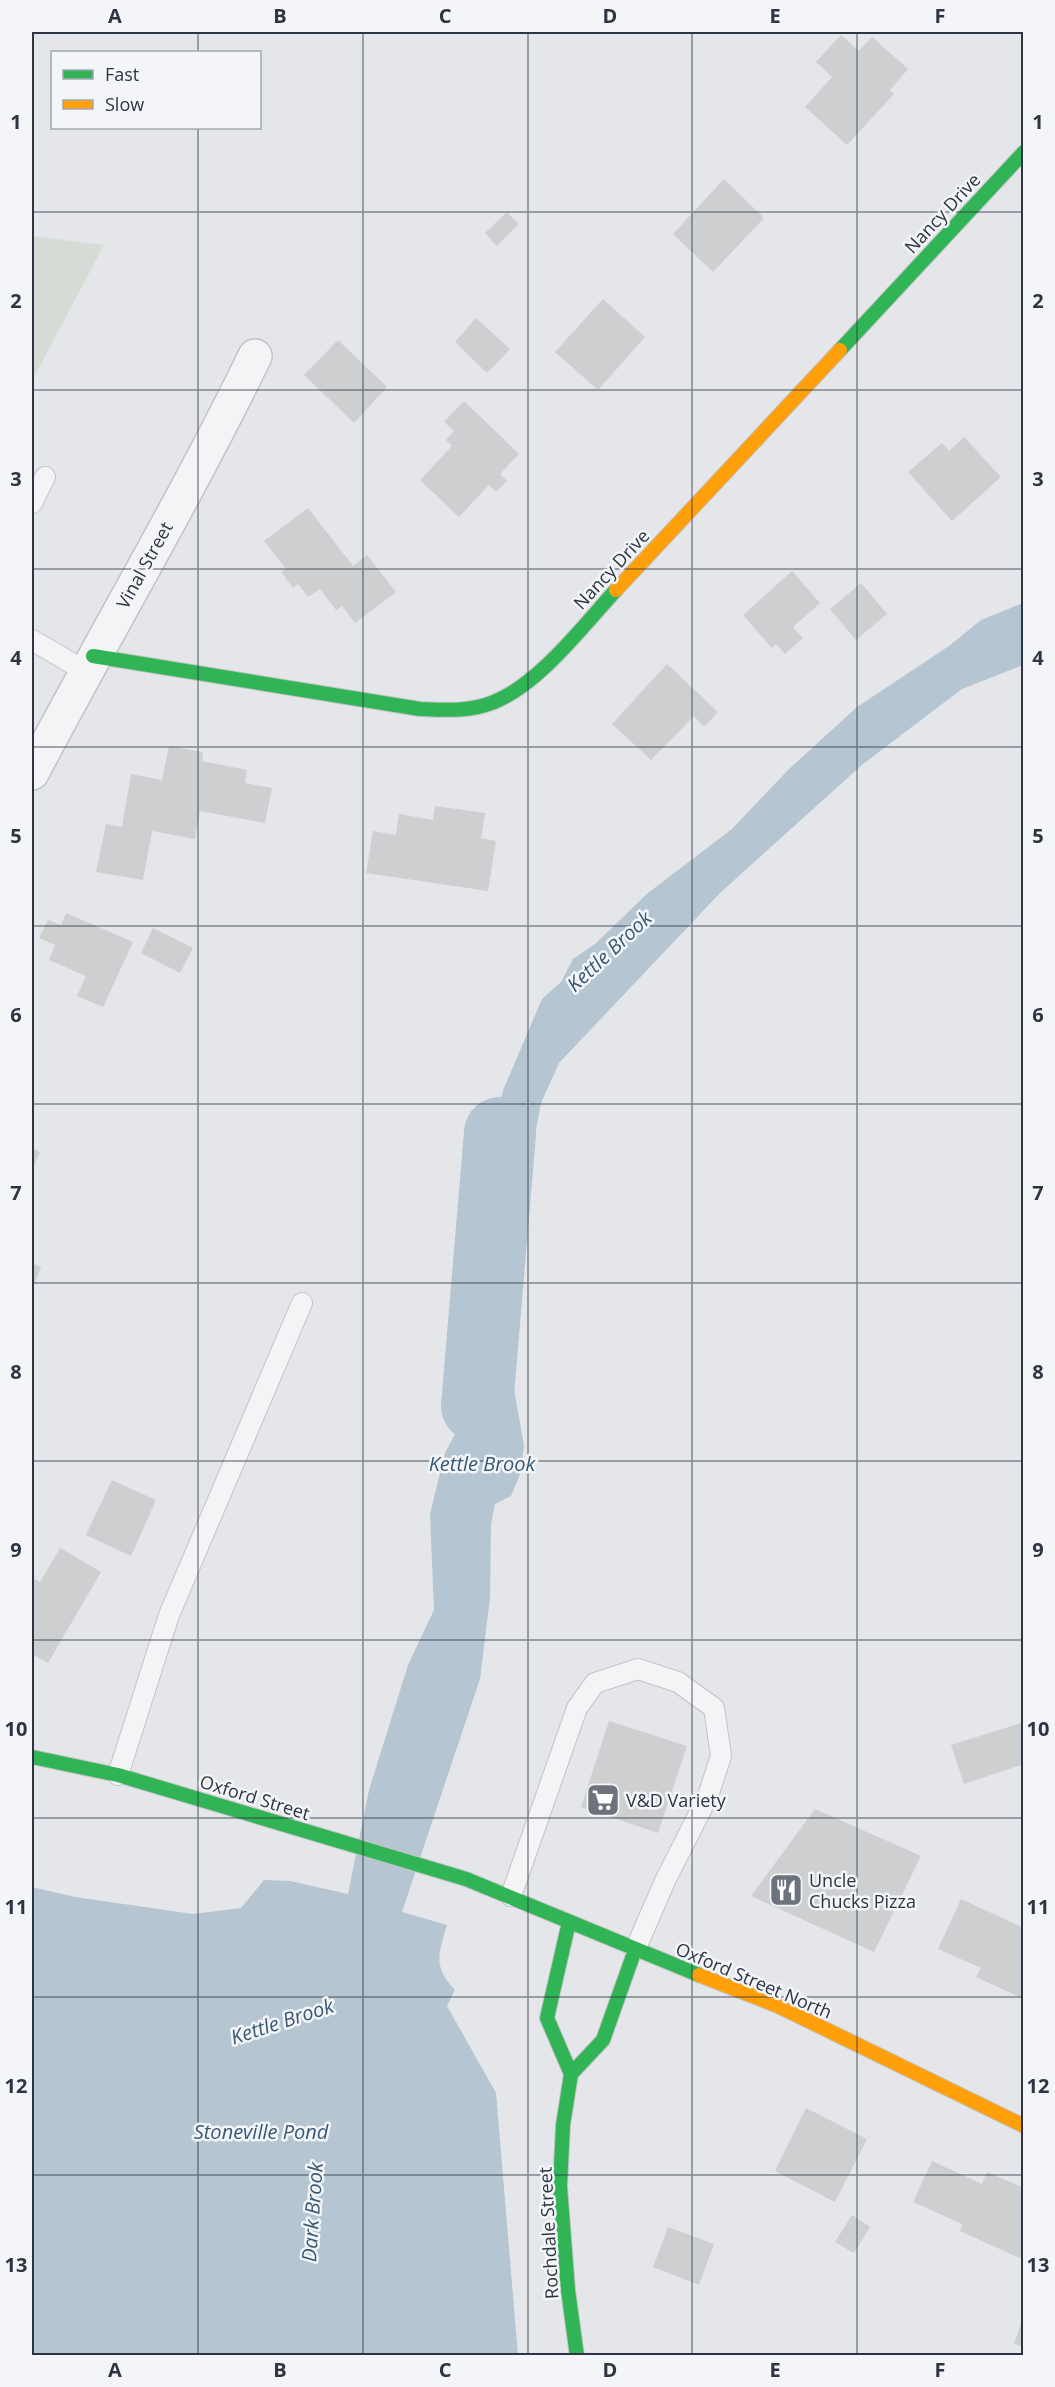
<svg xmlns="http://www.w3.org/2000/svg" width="1055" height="2387" font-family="'Open Sans',sans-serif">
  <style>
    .green { fill: #d6dcd5 }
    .water { fill: #b5c5d1 }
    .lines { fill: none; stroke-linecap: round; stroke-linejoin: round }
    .river { stroke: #b5c5d1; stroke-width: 72 }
    .building { fill: #cdcfd1 }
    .lane-casing { stroke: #c2c4c7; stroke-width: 22 }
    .street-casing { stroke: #c2c4c7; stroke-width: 36 }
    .fast-casing { stroke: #c2c4c7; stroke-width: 16 }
    .slow-casing { stroke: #c2c4c7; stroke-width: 16 }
    .lane { stroke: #f4f4f6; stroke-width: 20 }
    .street { stroke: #f4f4f6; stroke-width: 33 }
    .fast { stroke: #30b455; stroke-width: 14 }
    .slow { stroke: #ff9f0a; stroke-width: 14 }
    .grid { fill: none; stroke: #2c3541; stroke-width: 1.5; stroke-opacity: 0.55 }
    .labels { text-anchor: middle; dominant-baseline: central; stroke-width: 5; stroke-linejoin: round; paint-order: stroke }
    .street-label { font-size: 18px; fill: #2c3541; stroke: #f3f5f8 }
    .poi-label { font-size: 18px; fill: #2c3541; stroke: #f3f5f8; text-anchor: start }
    .water-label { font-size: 20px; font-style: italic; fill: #395773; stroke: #f3f5f8 }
    .neatline { fill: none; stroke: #2c3541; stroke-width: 2 }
    .grid-label { font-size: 20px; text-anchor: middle; font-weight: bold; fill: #2c3541 }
  </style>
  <rect width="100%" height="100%" fill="#e4e6e9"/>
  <polygon class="green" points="32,236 104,245 32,381"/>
  <path class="water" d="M 1023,603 L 1023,665 L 962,689 L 863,764 L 720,893 L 559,1063 L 541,1103 L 534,1140 L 524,1160 L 518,1193 L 516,1239 L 517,1281 L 506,1335 L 505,1359 L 512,1379 L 524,1445 L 521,1472 L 511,1496 L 495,1504 L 491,1524 L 490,1598 L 480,1679 L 402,1912 L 447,1925 C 439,1953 432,1966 455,1990 L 447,2006 L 496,2093 L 518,2355 L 32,2356 L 32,1887 L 75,1897 L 193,1914 L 241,1908 L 264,1880 L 290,1881 L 348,1894 L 369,1790 L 408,1665 L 434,1610 L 430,1514 L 445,1453 L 469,1408 L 485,1315 L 490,1266 L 492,1228 L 487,1197 L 486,1158 L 492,1128 L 504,1088 L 542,999 L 561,982 L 573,959 L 595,944 L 648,893 L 732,829 L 788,770 L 857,707 L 949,646 L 981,620 Z"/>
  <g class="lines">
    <polyline class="river" points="477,1406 500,1133"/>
  </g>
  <g class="building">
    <polygon points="841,35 859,51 872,37 908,69 890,90 894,94 847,145 805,107 832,77 816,62"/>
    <polygon points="724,179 764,218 713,272 673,234"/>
    <polygon points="507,212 519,224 497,246 485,233"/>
    <polygon points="603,299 645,337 598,390 555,352"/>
    <polygon points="476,318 510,349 487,373 455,342"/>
    <polygon points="338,340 387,387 354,423 304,375"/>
    <polygon points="464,401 519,454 500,474 507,481 496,492 489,485 459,517 420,480 452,446 446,440 454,431 444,422"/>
    <polygon points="964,437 1001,477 952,521 908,472 942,443 949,451"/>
    <polygon points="308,508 353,566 367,555 396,592 355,623 342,606 336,610 320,589 308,597 298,584 293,588 281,572 286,569 264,541"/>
    <polygon points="792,571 820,603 793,627 803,638 785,654 776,644 772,648 743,615"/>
    <polygon points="861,583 887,614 856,640 830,609"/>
    <polygon points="667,664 718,712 704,727 694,716 651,760 612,724"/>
    <polygon points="169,746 203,752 202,761 247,770 245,783 272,788 265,823 200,811 195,839 152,831 143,880 96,872 106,824 122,827 131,774 162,780"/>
    <polygon points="435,806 485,813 481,838 496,841 488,891 366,873 373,831 396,835 399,814 433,820"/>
    <polygon points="66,913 133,942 103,1007 77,996 86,976 49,960 55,945 39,938 48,920 61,925"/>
    <polygon points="153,928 193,948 180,973 141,953"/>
    <polygon points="32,1148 40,1152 32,1170"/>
    <polygon points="32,1263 41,1267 32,1290"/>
    <polygon points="112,1480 156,1500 131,1556 86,1535"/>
    <polygon points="60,1548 101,1572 48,1663 32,1654 32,1578 40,1582"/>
    <polygon points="609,1721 687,1746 658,1833 581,1807"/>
    <polygon points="1024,1722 1024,1764 964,1784 951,1745"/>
    <polygon points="815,1809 921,1856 874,1952 751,1896"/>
    <polygon points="961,1899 1024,1928 1024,1999 976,1977 981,1968 938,1949"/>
    <polygon points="806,2108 867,2139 835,2202 775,2171"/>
    <polygon points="932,2161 982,2184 987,2172 1024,2188 1024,2212 1021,2218 1024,2219 1024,2260 960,2231 962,2224 913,2202"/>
    <polygon points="852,2215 870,2227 854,2253 835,2242"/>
    <polygon points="668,2227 714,2244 699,2285 653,2267"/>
    <polygon points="1023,2317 1024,2317 1024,2347 1014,2344"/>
  </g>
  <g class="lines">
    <defs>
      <g id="lane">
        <polyline points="32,503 45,477"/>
        <polyline points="32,640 85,671"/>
        <polyline points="118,1775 169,1615 302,1303"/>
        <polyline points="511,1896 577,1708 595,1683 638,1669 678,1682 714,1708 721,1756 708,1796 665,1881 635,1950"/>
      </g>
      <path id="street" d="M 32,773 C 105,634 186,498 255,356"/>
      <g id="fast">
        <polyline points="840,350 1024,152"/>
        <path d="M 93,656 L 420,709 C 445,710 470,712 494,702 C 539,684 583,626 616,590"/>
        <polyline points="32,1757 118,1775 466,1879 699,1975"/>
        <polyline points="569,1922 547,2018 571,2074 563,2125 560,2186 568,2290 577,2356"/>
        <polyline points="571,2074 603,2040 635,1950"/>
      </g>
      <g id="slow">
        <polyline points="616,590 840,350"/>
        <polyline points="699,1975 778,2006 1024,2126"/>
      </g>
    </defs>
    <use href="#lane" class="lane-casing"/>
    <use href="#street" class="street-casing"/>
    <use href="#fast" class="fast-casing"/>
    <use href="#slow" class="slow-casing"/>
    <use href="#lane" class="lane"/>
    <use href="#street" class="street"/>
    <use href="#fast" class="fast"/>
    <use href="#slow" class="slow"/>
  </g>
  <path class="grid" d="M 198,32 L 198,52M 363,32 L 363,2356M 528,32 L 528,2356M 692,32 L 692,2356M 857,32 L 857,2356M 198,128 L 198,2356M 32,212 L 1024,212M 32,390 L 1024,390M 32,569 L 1024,569M 32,747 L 1024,747M 32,926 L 1024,926M 32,1104 L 1024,1104M 32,1283 L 1024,1283M 32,1461 L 1024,1461M 32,1640 L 1024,1640M 32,1818 L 1024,1818M 32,1997 L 1024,1997M 32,2175 L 1024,2175"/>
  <defs>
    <symbol id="supermarket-square" viewBox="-11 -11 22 22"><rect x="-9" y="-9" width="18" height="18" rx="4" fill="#6c737c" stroke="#f3f5f8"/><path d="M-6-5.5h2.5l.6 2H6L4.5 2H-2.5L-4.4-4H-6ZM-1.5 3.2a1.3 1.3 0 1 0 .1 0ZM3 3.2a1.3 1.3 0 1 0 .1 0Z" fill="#fff"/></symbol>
    <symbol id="restaurant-square" viewBox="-11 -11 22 22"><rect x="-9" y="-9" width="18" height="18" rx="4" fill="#6c737c" stroke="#f3f5f8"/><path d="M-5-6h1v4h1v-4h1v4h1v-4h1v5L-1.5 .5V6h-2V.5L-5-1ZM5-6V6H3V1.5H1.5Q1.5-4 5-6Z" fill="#fff"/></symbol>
  </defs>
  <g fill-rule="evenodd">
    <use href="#supermarket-square" x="584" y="1781" width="38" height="38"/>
    <use href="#restaurant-square" x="767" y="1871" width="38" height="38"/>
  </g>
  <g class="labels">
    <g class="street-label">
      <text transform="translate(942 213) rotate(-47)">Nancy Drive</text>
      <text transform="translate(144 565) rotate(-61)">Vinal Street</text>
      <text transform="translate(611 569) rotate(-47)">Nancy Drive</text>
      <text transform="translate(255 1797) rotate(17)">Oxford Street</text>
      <text transform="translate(754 1980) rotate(23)">Oxford Street North</text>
      <text transform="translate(548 2233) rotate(-93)">Rochdale Street</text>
    </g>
    <g class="poi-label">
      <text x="626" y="1800">V&amp;D Variety</text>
      <text x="809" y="1880">Uncle<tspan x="809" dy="21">Chucks Pizza</tspan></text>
    </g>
    <g class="water-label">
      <text transform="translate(609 951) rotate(-43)">Kettle Brook</text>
      <text x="482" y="1463">Kettle Brook</text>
      <text transform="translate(282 2021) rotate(-18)">Kettle Brook</text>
      <text x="261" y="2131">Stoneville Pond</text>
      <text transform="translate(312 2212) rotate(-86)">Dark Brook</text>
    </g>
  </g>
  <rect width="1055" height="2387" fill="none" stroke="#f3f5f8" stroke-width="66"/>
  <rect x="51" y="51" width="210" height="78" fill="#f3f5f8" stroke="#a3a8af" stroke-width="1.5"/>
  <rect x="63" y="70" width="30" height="9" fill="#30b455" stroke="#a3a8af" stroke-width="1.5"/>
  <text x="105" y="81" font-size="18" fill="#2c3541">Fast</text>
  <rect x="63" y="100" width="30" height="9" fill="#ff9f0a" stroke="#a3a8af" stroke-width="1.5"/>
  <text x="105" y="111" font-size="18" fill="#2c3541">Slow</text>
  <rect x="33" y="33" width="989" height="2321" class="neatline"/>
  <g class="grid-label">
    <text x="115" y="23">A</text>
    <text x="280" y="23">B</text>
    <text x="445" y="23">C</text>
    <text x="610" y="23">D</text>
    <text x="775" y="23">E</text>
    <text x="940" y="23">F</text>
    <text x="16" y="129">1</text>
    <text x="1038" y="129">1</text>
    <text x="16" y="308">2</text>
    <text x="1038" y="308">2</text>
    <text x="16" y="486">3</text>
    <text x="1038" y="486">3</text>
    <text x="16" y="665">4</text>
    <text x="1038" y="665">4</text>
    <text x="16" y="843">5</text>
    <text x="1038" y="843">5</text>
    <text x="16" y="1022">6</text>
    <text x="1038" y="1022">6</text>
    <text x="16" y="1200">7</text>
    <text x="1038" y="1200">7</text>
    <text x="16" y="1379">8</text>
    <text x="1038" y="1379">8</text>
    <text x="16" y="1557">9</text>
    <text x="1038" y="1557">9</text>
    <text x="16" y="1736">10</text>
    <text x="1038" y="1736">10</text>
    <text x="16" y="1914">11</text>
    <text x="1038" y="1914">11</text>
    <text x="16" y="2093">12</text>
    <text x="1038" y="2093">12</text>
    <text x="16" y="2272">13</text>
    <text x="1038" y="2272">13</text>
    <text x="115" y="2377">A</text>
    <text x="280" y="2377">B</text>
    <text x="445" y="2377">C</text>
    <text x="610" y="2377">D</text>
    <text x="775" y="2377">E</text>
    <text x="940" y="2377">F</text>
  </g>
</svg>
